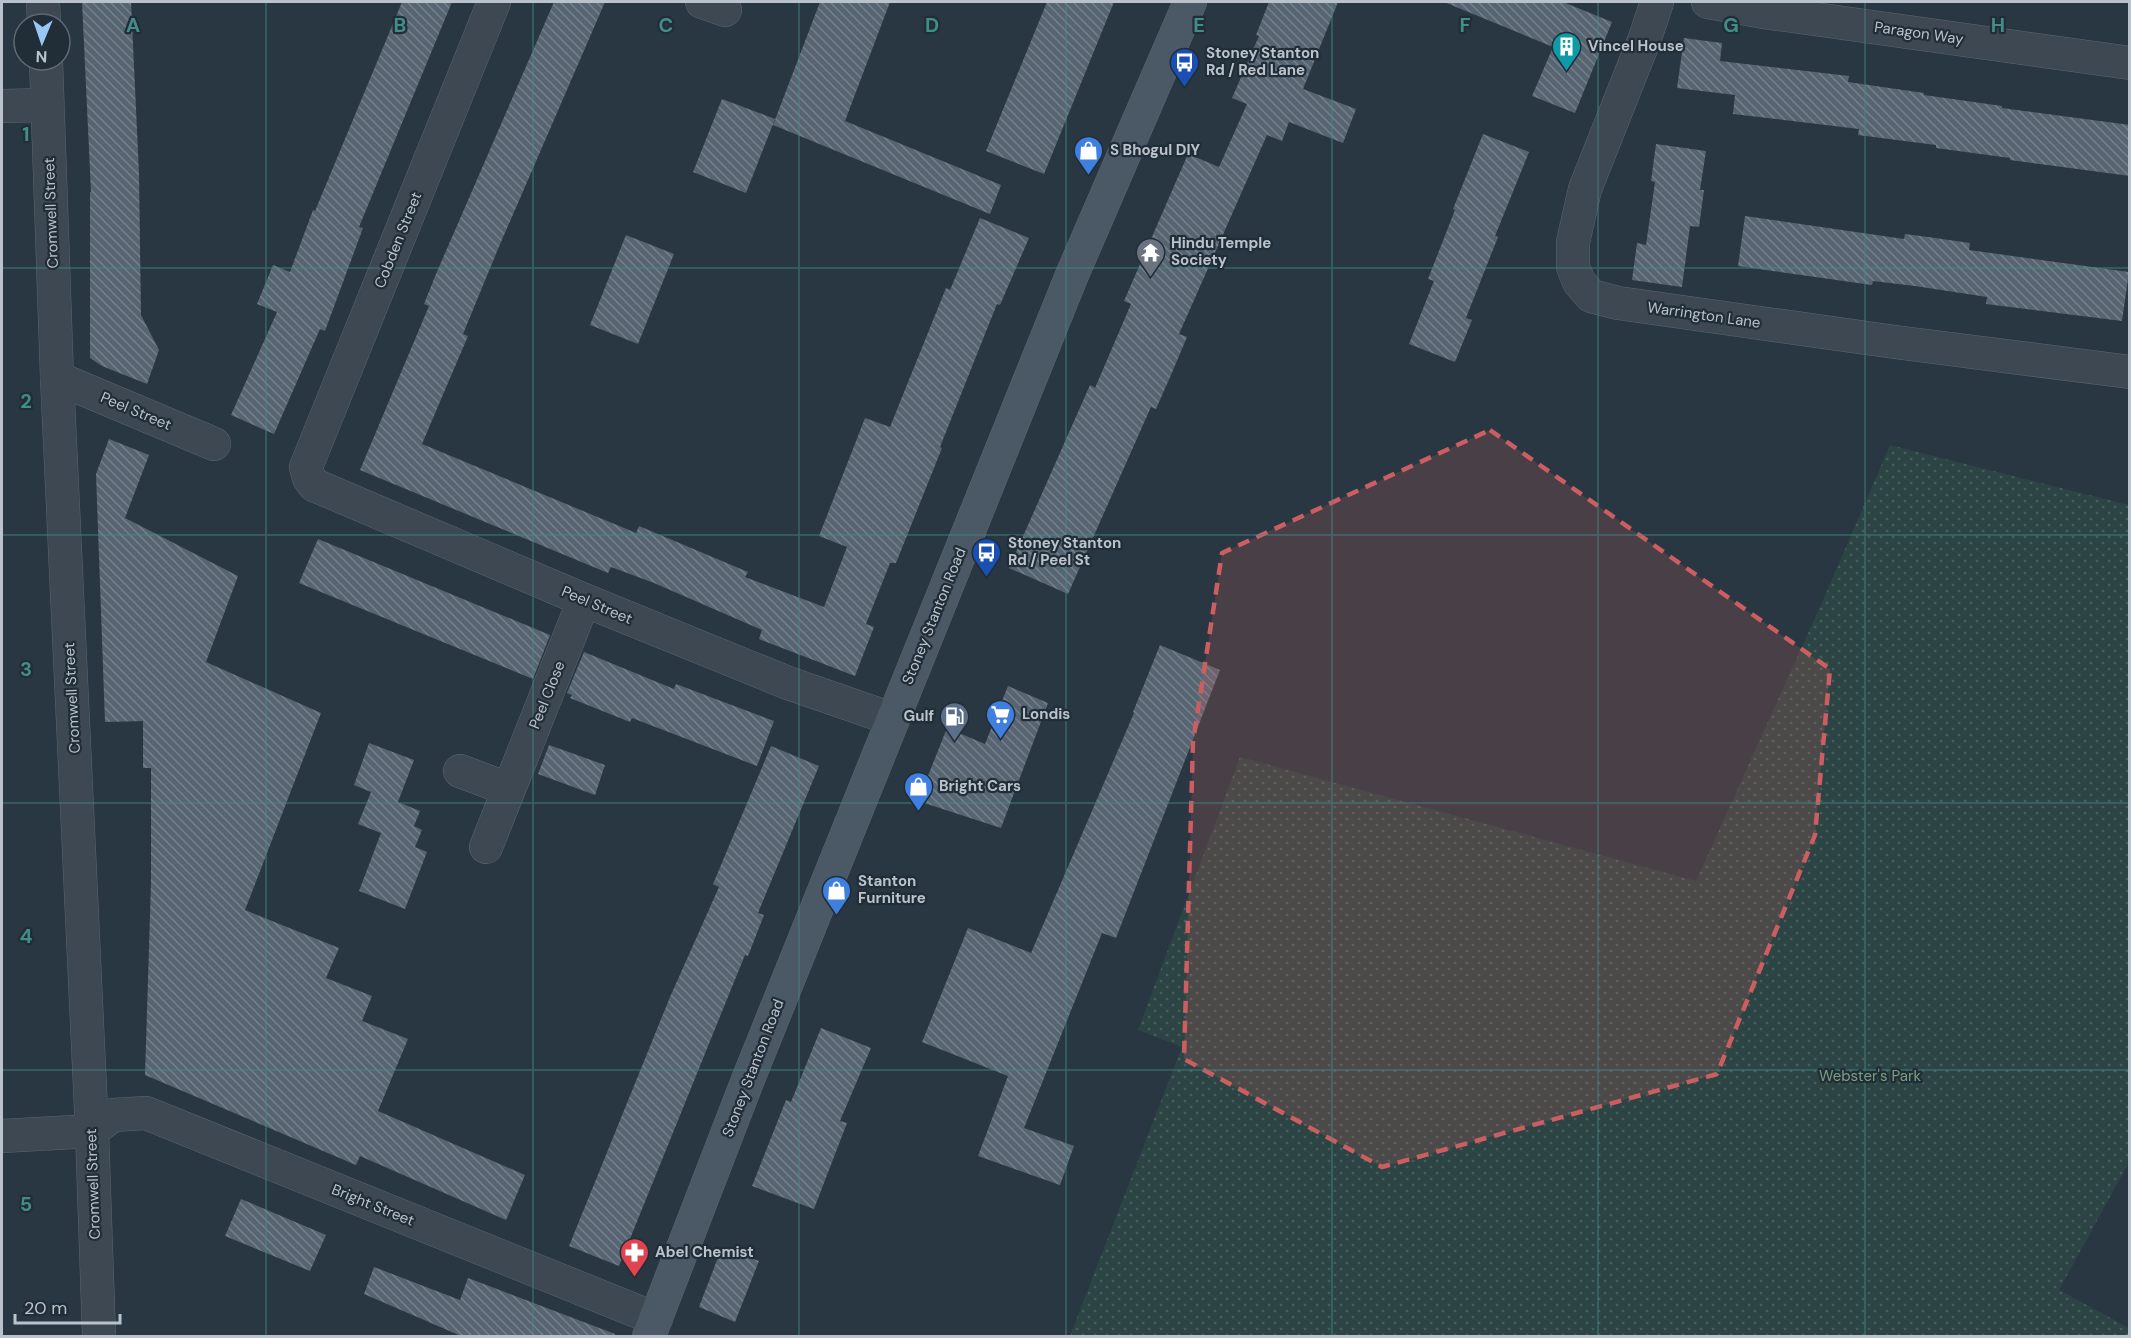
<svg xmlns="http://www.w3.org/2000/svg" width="2131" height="1338" font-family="'DM Sans',sans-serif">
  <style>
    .park { fill: url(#park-dots) }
    .building { fill: url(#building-back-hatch) }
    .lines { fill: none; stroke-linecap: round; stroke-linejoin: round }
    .minor-casing { stroke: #5b666f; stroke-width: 34 }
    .secondary-casing { stroke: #5b666f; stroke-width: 34 }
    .minor { stroke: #3d4852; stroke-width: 33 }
    .secondary { stroke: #4b5865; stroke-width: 33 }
    .marked { fill: #cc5e61; fill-opacity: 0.2; stroke: #cc5e61; stroke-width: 4.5; stroke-dasharray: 12 8; stroke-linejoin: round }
    .grid { fill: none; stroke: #428d8a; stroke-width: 1.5; stroke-opacity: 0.55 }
    .labels { text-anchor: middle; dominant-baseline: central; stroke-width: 4.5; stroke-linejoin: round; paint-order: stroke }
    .street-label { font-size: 15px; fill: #bac3cc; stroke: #212d37 }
    .poi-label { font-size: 15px; font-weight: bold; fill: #bac3cc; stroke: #212d37; text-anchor: start }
    .park-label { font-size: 15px; fill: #7aa07e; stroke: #212d37 }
    .grid-label { font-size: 20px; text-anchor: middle; font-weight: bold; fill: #428d8a; stroke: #212d37; stroke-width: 4.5; stroke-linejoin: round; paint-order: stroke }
  </style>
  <defs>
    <pattern id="park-dots" width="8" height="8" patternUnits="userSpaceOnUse" patternTransform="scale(1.5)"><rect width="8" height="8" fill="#2c4544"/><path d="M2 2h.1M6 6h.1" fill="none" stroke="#485e5e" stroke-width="1.8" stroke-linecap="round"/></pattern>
    <pattern id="building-back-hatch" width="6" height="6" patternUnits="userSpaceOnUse" patternTransform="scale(1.5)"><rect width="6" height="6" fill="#576572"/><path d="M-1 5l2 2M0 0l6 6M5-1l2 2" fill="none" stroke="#74808b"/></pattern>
  </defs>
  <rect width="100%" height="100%" fill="#293742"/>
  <polygon class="park" points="1890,445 2129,505 2129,1162 2059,1290 2129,1328 2129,1336 1070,1336 1182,1047 1138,1030 1240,757 1696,881 1824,598"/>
  <g class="building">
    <polygon points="82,2 131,2 139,173 141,315 159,350 147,384 102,366 90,358 90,192 91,192"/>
    <polygon points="402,2 452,2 359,227 363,228 325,331 320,329 274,434 231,415 277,312 257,304 273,265 290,272 313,210 315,211"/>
    <polygon points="554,2 605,2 498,249 463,334 468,336 422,444 636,533 639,526 748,572 745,577 824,607 847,547 819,536 865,418 890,427 946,288 950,290 980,218 1029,238 1000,305 997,304 940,447 942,448 896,563 890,563 866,624 874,627 855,676 759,639 762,630 654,583 611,567 608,573 360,470 429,306 424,304 436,274"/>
    <polygon points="820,2 890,2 845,121 1001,185 990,214 773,125"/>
    <polygon points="1047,2 1114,2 1044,174 986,151"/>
    <polygon points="1269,2 1338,2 1303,89 1356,109 1343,143 1289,122 1282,141 1267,135 1179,334 1187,337 1171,375 1156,409 1151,407 1068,594 1009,568 1090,385 1095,388 1131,304 1124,301 1188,154 1219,167 1247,104 1232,98 1259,36 1256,35"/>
    <polygon points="1444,2 1563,2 1612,22 1575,113 1532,96 1553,47"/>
    <polygon points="1684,38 1722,43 1720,61 1849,76 1848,82 1924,93 1924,95 2002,106 2002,108 2130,125 2130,176 2010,160 2010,158 1936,148 1936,145 1858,135 1859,129 1733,114 1735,95 1677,88"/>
    <polygon points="722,99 775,119 746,193 693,172"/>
    <polygon points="1483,134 1529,152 1495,236 1498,237 1466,318 1472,320 1455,362 1409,344 1434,281 1428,279 1455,210 1453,209"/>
    <polygon points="1656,144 1706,151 1700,190 1704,190 1699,227 1690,226 1682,287 1632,280 1637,243 1646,245 1655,182 1651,181"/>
    <polygon points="1745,216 1904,239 1905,234 1928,237 1970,243 1969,250 2129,272 2122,321 1986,304 1987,297 1915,286 1873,281 1872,285 1738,266"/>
    <polygon points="626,235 674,254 638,344 590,325"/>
    <polygon points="109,439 149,455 125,518 238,576 206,662 321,713 245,910 339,948 326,978 372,996 362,1021 408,1039 378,1111 525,1175 506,1220 360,1156 356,1165 145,1075 151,883 151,768 143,768 143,721 105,722 96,474"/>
    <polygon points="318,539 550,635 533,679 299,583"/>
    <polygon points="1160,645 1220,670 1116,938 1102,933 1024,1128 1074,1146 1060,1185 978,1156 1008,1076 922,1042 968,928 1031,953 1134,713 1133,712"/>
    <polygon points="584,652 674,689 676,684 774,721 757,766 632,718 630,722 570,698 572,695 567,693"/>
    <polygon points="1008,686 1048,703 1001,828 918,801 947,728 985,744"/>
    <polygon points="369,743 414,760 398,802 420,811 414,826 422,830 415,847 427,852 405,909 359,891 381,833 358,824 371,792 354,785"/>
    <polygon points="549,745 605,765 595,795 538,774"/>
    <polygon points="771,746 819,766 758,913 764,915 748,956 745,955 734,982 619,1266 569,1246 670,997 719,887 713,884"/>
    <polygon points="821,1028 871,1048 840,1121 847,1123 814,1209 752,1186 786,1100 791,1102"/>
    <polygon points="241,1199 326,1235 310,1271 225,1236"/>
    <polygon points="722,1247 759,1261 735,1322 699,1307"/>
    <polygon points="374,1267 460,1300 468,1278 615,1334 614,1336 461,1336 364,1294"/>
  </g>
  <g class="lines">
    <defs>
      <g id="minor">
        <polyline points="43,2 44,24"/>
        <polyline points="494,2 306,467 309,478 314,485 584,600 788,683 892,719"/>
        <polyline points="702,2 725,10"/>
        <polyline points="1657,2 1645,38 1585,189 1573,242 1573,267 1579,282 1591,296 1618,303 1895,342 2130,372"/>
        <polyline points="1708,2 1764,12 2130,63"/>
        <polyline points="46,60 57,378 92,1131 99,1336"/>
        <polyline points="2,106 47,105"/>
        <polyline points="57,378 214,444"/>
        <polyline points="460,771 508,789"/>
        <polyline points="486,847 584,600"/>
        <polyline points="2,1136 92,1131 113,1115 146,1113 656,1319"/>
      </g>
      <polyline id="secondary" points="649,1336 747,1082 1072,275 1190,2"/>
    </defs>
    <use href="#minor" class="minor-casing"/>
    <use href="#secondary" class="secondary-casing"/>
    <use href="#minor" class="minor"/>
    <use href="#secondary" class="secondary"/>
  </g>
  <path class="marked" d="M 1490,430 L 1830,669 L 1815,835 L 1717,1074 L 1382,1167 L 1184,1059 L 1193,742 L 1222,553 Z"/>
  <path class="grid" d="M 266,2 L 266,1336M 533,2 L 533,1336M 799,2 L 799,1336M 1066,2 L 1066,1336M 1332,2 L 1332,1336M 1598,2 L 1598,1336M 1865,2 L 1865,1336M 2,268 L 2130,268M 2,535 L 2130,535M 2,803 L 2130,803M 2,1070 L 2130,1070"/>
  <defs>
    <symbol id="building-pin" viewBox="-11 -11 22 30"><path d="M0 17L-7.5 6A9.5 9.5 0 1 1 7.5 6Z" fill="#0f9aa8" stroke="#212d37"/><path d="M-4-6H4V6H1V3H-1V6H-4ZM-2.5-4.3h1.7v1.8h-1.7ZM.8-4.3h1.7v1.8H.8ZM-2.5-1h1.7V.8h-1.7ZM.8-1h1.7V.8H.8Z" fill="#fff"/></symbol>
    <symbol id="bus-pin" viewBox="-11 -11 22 30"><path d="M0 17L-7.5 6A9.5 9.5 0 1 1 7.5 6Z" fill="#1a4fb4" stroke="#212d37"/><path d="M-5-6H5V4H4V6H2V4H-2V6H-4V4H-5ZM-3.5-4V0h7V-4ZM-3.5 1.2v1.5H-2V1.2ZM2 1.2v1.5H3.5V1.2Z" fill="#fff"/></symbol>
    <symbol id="shop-pin" viewBox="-11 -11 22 30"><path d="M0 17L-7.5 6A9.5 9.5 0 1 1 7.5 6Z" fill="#3f7fe0" stroke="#212d37"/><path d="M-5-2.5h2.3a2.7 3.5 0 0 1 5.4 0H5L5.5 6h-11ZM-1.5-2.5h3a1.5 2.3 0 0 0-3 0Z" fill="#fff"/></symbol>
    <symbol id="temple-pin" viewBox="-11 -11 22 30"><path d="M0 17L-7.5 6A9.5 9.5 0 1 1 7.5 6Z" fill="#6b7280" stroke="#212d37"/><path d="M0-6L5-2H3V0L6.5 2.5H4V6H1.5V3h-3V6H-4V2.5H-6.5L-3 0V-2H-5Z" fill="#fff"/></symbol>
    <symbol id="supermarket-pin" viewBox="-11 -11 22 30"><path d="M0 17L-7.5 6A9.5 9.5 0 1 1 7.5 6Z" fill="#3f7fe0" stroke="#212d37"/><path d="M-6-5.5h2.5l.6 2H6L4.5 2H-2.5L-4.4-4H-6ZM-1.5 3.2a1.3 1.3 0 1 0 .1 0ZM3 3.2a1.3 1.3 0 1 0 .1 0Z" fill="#fff"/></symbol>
    <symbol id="fuel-pin" viewBox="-11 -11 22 30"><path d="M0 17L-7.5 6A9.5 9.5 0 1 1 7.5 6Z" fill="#5c6f8a" stroke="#212d37"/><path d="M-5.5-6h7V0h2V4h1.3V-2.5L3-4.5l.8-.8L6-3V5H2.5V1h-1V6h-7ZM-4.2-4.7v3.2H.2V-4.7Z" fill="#fff"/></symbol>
    <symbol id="pharmacy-pin" viewBox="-11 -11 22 30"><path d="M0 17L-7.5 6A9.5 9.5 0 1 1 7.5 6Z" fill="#e0444e" stroke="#212d37"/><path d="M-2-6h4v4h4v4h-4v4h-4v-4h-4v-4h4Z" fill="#fff"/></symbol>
  </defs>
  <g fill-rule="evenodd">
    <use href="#building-pin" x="1550" y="30" width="33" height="45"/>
    <use href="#bus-pin" x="1168" y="46" width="33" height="45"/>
    <use href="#shop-pin" x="1072" y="134" width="33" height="45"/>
    <use href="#temple-pin" x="1134" y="236" width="33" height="45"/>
    <use href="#bus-pin" x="970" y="536" width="33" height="45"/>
    <use href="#supermarket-pin" x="984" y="698" width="33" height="45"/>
    <use href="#fuel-pin" x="938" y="700" width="33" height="45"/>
    <use href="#shop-pin" x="902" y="770" width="33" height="45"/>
    <use href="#shop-pin" x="820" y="874" width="33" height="45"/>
    <use href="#pharmacy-pin" x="618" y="1236" width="33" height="45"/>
  </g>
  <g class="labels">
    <g class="street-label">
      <text transform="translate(1919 33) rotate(8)">Paragon Way</text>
      <text transform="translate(51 213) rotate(-92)">Cromwell Street</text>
      <text transform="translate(398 240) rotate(-68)">Cobden Street</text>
      <text transform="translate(1704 315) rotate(8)">Warrington Lane</text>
      <text transform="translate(136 411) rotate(23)">Peel Street</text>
      <text transform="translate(597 605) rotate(23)">Peel Street</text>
      <text transform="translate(934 616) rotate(-68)">Stoney Stanton Road</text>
      <text transform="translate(547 695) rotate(-68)">Peel Close</text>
      <text transform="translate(72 698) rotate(-93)">Cromwell Street</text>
      <text transform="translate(753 1068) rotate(-69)">Stoney Stanton Road</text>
      <text transform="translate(93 1184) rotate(-92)">Cromwell Street</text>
      <text transform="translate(373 1205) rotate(22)">Bright Street</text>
    </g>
    <g class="poi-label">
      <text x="1588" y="46">Vincel House</text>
      <text x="1206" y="53">Stoney Stanton<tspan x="1206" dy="17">Rd / Red Lane</tspan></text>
      <text x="1110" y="150">S Bhogul DIY</text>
      <text x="1171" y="243">Hindu Temple<tspan x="1171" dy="17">Society</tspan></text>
      <text x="1008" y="543">Stoney Stanton<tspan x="1008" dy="17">Rd / Peel St</tspan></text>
      <text x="1022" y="714">Londis</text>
      <text x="934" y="716" text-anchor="end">Gulf</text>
      <text x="939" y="786">Bright Cars</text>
      <text x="858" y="881">Stanton<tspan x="858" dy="17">Furniture</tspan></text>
      <text x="655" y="1252">Abel Chemist</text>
    </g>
    <g class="park-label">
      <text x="1870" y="1076">Webster's Park</text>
    </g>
  </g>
  <g class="grid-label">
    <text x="133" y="32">A</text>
    <text x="400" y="32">B</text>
    <text x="666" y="32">C</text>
    <text x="932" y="32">D</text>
    <text x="1199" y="32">E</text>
    <text x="1465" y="32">F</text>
    <text x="1731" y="32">G</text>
    <text x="1998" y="32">H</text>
    <text x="26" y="141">1</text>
    <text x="26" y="408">2</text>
    <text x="26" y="676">3</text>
    <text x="26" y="943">4</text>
    <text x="26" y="1211">5</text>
  </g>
  <rect width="2131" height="1338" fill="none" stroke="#bac3cc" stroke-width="6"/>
  <g transform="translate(42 42) rotate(182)"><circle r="28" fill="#212d37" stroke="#5e6973" stroke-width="1.5"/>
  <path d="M0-4.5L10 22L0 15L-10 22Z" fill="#98c7f3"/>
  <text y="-9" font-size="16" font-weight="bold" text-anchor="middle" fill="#bac3cc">N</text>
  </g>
  <path d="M15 1314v9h105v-9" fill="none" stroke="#bac3cc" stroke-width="3"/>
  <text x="24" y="1314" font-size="18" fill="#bac3cc" stroke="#212d37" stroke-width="4.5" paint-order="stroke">20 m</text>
</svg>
